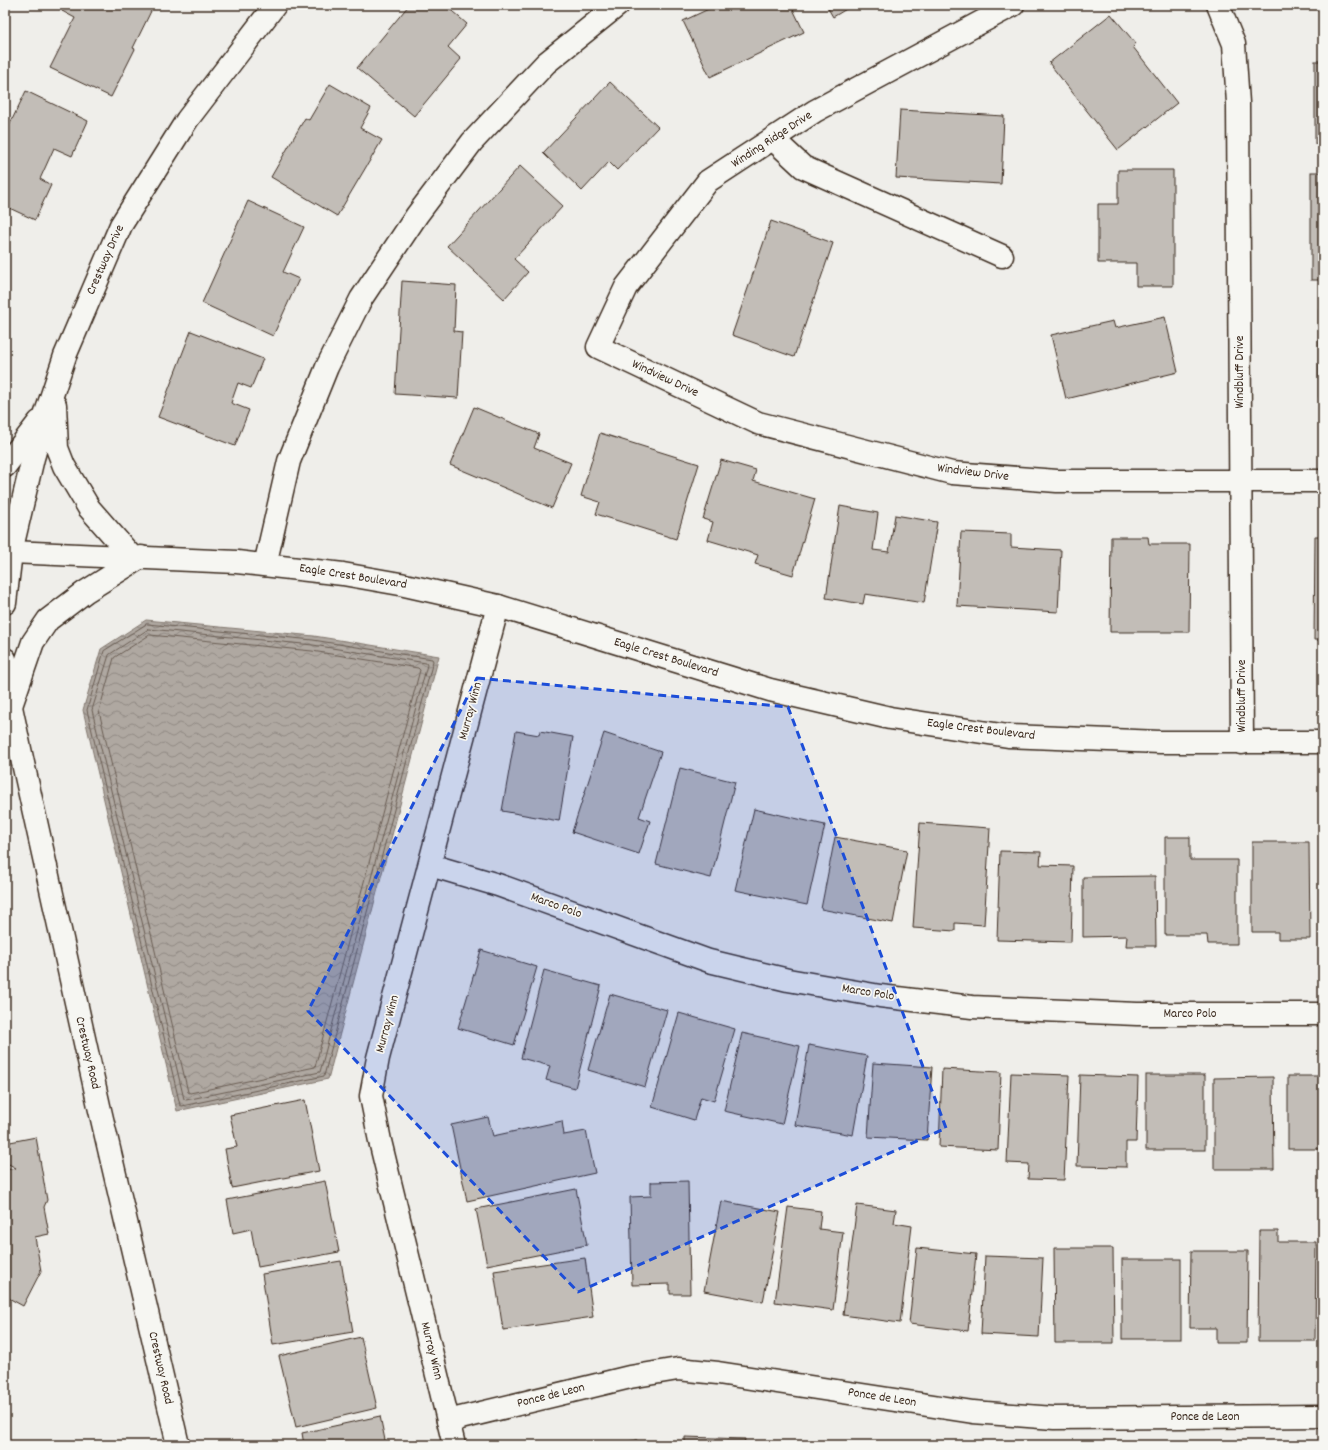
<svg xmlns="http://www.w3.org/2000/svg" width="1328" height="1450" font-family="Dekko,sans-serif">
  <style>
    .water { fill: url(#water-waves); stroke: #81766d }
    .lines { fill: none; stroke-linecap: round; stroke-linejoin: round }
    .shore { stroke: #695c52; stroke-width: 1 }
    .building { fill: #c2bdb7; stroke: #3b2a1e }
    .minor-casing { stroke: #3b2a1e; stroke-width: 25 }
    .major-casing { stroke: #3b2a1e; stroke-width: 25 }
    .minor { stroke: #f6f6f2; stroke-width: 22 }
    .major { stroke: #f6f6f2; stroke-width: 22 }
    .marked { fill: #1d4ed8; fill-opacity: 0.2; stroke: #1d4ed8; stroke-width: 3; stroke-dasharray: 8 5; stroke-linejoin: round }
    .labels { text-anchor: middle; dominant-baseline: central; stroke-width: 3.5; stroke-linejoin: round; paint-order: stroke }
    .street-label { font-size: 13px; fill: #3b2a1e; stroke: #f6f6f2 }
  </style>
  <defs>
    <pattern id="water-waves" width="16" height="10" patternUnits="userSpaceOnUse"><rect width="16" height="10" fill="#afa8a1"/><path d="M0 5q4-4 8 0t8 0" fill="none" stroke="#908983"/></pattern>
  </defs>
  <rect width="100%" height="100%" fill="#efeeea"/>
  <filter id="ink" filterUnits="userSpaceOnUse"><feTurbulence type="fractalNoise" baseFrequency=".025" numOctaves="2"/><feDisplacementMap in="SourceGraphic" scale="8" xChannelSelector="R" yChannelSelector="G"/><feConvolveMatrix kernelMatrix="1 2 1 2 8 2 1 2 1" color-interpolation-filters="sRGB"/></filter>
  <g filter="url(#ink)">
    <polygon class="water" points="146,620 314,636 439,656 328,1079 177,1111 83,710 101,649"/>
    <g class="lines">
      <g class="shore">
        <polygon points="147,624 313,640 432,659 433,661 324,1076 182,1106 180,1105 87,710 104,651"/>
        <polygon points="149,629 313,645 426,663 427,665 320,1072 186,1100 184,1099 92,710 109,655"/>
        <polygon points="150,635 312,651 418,668 420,670 315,1067 190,1093 188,1092 99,711 114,658"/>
      </g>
    </g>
    <g class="building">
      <polygon points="65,5 154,5 133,48 135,49 111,97 50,68 75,18 62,11"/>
      <polygon points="409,5 445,5 467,24 448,47 461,59 414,116 357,68"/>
      <polygon points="717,5 791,5 804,32 710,77 683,21"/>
      <polygon points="826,5 853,5 833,17"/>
      <polygon points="1111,14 1136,44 1133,47 1177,103 1118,150 1049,63"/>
      <rect x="1315" y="61" width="8" height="83"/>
      <polygon points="610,82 658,127 617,170 609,162 582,191 543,153"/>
      <polygon points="330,84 371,108 360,128 382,140 337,216 271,177 305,118 309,120"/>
      <polygon points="26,91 88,121 72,156 54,148 40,179 51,185 35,220 5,206 5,132 6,132"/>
      <polygon points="900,110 1004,116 1001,184 896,178"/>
      <polygon points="520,166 563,206 514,259 528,272 504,299 447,246"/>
      <polygon points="1118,170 1173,170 1173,286 1136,286 1136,263 1098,263 1098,204 1118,204"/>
      <rect x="1311" y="172" width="12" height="108"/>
      <polygon points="248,201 304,227 283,272 299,279 273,336 202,303"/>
      <polygon points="771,221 833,243 794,357 732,335"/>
      <polygon points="402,281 456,285 454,331 462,332 458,398 395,394"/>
      <rect x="1319" y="310" width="4" height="87"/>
      <polygon points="1165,317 1178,372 1066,399 1051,335 1113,321 1115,328"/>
      <polygon points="191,331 263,359 251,388 238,383 231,403 249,410 235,446 158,417"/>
      <polygon points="474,407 539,434 534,448 571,463 552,508 450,465"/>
      <polygon points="600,433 699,464 676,539 596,514 600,502 581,496"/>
      <polygon points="721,460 756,470 753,481 815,499 793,575 755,564 758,555 708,540 713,522 703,519"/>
      <polygon points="840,506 878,513 873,550 889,552 895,515 937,522 924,603 865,594 863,604 826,598"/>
      <polygon points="961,532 1011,534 1011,547 1061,550 1058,612 957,606"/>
      <polygon points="1315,536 1323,536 1323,640 1314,640"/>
      <polygon points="1111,537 1148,537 1149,544 1190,544 1189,632 1110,632"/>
      <polygon points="516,731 539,735 540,731 573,737 559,821 502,811"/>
      <polygon points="604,733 661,752 639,817 650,821 639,854 572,832"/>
      <polygon points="680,768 735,782 711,878 656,864"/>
      <polygon points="754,809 825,825 807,905 735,890"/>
      <polygon points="920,823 990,828 984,925 955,923 955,931 913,928"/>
      <polygon points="835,837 907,850 893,923 821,909"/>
      <polygon points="1165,837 1190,837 1190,860 1237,860 1237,944 1208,944 1207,935 1165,935"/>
      <polygon points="1252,842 1309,842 1310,939 1278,939 1278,932 1252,932"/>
      <polygon points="1000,851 1041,852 1040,865 1073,866 1071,942 997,940"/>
      <polygon points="1155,876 1156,946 1126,946 1127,936 1083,937 1083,877"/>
      <polygon points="481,950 537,967 514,1045 458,1028"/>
      <polygon points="544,970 601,986 575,1088 546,1080 550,1066 521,1058"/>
      <polygon points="610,994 667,1010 645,1087 588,1070"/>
      <polygon points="679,1013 735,1029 714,1101 701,1097 694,1120 652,1107"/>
      <polygon points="742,1033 800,1046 782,1124 724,1111"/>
      <polygon points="809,1045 867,1056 853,1135 795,1125"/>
      <polygon points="873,1063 932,1067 927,1140 868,1137"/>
      <polygon points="942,1069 1001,1072 998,1150 939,1147"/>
      <polygon points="1011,1073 1069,1075 1064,1180 1028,1179 1029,1164 1007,1163"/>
      <polygon points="1080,1075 1138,1077 1136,1142 1126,1142 1126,1167 1077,1166"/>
      <rect x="1146" y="1075" width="59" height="75"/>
      <rect x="1288" y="1076" width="35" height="73"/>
      <polygon points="1273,1077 1274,1169 1214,1169 1214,1078"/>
      <polygon points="305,1100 319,1171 232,1188 225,1149 237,1147 230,1115"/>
      <polygon points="488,1117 493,1136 562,1121 564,1135 586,1131 595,1173 467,1201 451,1125"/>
      <polygon points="36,1137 47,1200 44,1207 49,1234 35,1237 41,1271 23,1306 5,1296 5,1170 16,1168 5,1162 5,1143"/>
      <polygon points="325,1181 339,1252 258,1267 251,1229 233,1233 227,1200"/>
      <polygon points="688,1181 690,1294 670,1294 670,1284 632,1285 630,1197 651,1196 651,1182"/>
      <polygon points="576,1189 587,1245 487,1265 476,1209"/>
      <polygon points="721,1201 780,1212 763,1302 704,1291"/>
      <polygon points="857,1205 896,1210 894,1223 912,1226 900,1323 843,1315"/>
      <polygon points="788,1207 821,1211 819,1229 843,1232 833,1310 775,1302"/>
      <polygon points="1259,1231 1278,1231 1278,1242 1316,1242 1315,1341 1258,1341"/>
      <polygon points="917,1248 976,1254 968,1331 909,1324"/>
      <polygon points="1054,1248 1113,1248 1114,1343 1055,1343"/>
      <polygon points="1191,1251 1248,1251 1247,1343 1216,1343 1216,1328 1190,1328"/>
      <polygon points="985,1256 1043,1258 1039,1337 981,1334"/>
      <polygon points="585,1258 593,1317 503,1330 494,1271"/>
      <rect x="1122" y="1259" width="59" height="80"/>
      <polygon points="341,1261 353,1332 273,1345 262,1274"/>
      <polygon points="361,1337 377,1408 296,1427 279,1356"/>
      <polygon points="380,1416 386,1445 304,1445 302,1433"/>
      <polygon points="685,1437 745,1439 744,1445 685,1445"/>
      <polygon points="637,1440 638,1445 611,1445"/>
    </g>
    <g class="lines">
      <defs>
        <g id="minor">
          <polyline points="1013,5 815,111 708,181 626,287 598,347 758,423 952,473 1057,481 1323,481"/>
          <polyline points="1218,5 1234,44 1238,103 1242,743"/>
          <polyline points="773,139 803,167 1002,256"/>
          <polyline points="265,565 289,461 327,367 361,299 417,215 472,142 546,63 618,5"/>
          <polyline points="430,865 498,885 709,961 788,980 880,996 972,1007 1137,1014 1323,1014"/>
          <polyline points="448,1421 630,1377 678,1369 718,1373 973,1412 1054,1418 1323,1416"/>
          <polyline points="454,1445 380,1141 371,1096 378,1058 498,606"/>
        </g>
        <g id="major">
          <polyline points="55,405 57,448 64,466 89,508 132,557"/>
          <polyline points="5,466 39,422"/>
          <polyline points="5,549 11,552 237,562 343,574 400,584 498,606 770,690 890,718 1008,736 1160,742 1323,742"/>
          <polyline points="5,603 11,552 33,458 46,413 65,356 121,225 187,120 275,5"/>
          <polyline points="5,659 7,688 23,763 99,1106 178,1445"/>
          <polyline points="12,703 33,642 48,620 85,592 141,557"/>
        </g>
      </defs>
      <use href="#minor" class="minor-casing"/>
      <use href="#major" class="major-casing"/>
      <use href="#minor" class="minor"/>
      <use href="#major" class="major"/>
    </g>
  </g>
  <path class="marked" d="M 477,678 L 788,707 L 946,1128 L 578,1292 L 308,1011 Z"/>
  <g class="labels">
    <g class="street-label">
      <text transform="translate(772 140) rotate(-33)">Winding Ridge Drive</text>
      <text transform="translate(106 260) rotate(-66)">Crestway Drive</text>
      <text transform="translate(1240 372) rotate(-90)">Windbluff Drive</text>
      <text transform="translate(665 379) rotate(25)">Windview Drive</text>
      <text transform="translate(973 473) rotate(7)">Windview Drive</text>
      <text transform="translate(353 577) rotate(9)">Eagle Crest Boulevard</text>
      <text transform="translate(666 658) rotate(17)">Eagle Crest Boulevard</text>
      <text transform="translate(1242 696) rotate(-90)">Windbluff Drive</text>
      <text transform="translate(471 711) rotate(-75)">Murray Winn</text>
      <text transform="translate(981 730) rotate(7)">Eagle Crest Boulevard</text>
      <text transform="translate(556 906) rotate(20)">Marco Polo</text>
      <text transform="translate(868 993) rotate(9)">Marco Polo</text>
      <text x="1190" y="1014">Marco Polo</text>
      <text transform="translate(388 1024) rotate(-75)">Murray Winn</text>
      <text transform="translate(87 1053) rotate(77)">Crestway Road</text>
      <text transform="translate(431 1351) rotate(76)">Murray Winn</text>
      <text transform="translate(160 1368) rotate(77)">Crestway Road</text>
      <text transform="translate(551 1396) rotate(-14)">Ponce de Leon</text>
      <text transform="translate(882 1398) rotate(9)">Ponce de Leon</text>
      <text x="1205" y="1417">Ponce de Leon</text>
    </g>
  </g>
  <rect width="1328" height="1450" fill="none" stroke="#f6f6f2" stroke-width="20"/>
  <rect x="10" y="10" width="1308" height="1430" fill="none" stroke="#3b2a1e" stroke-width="1.5" filter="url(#ink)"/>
</svg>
